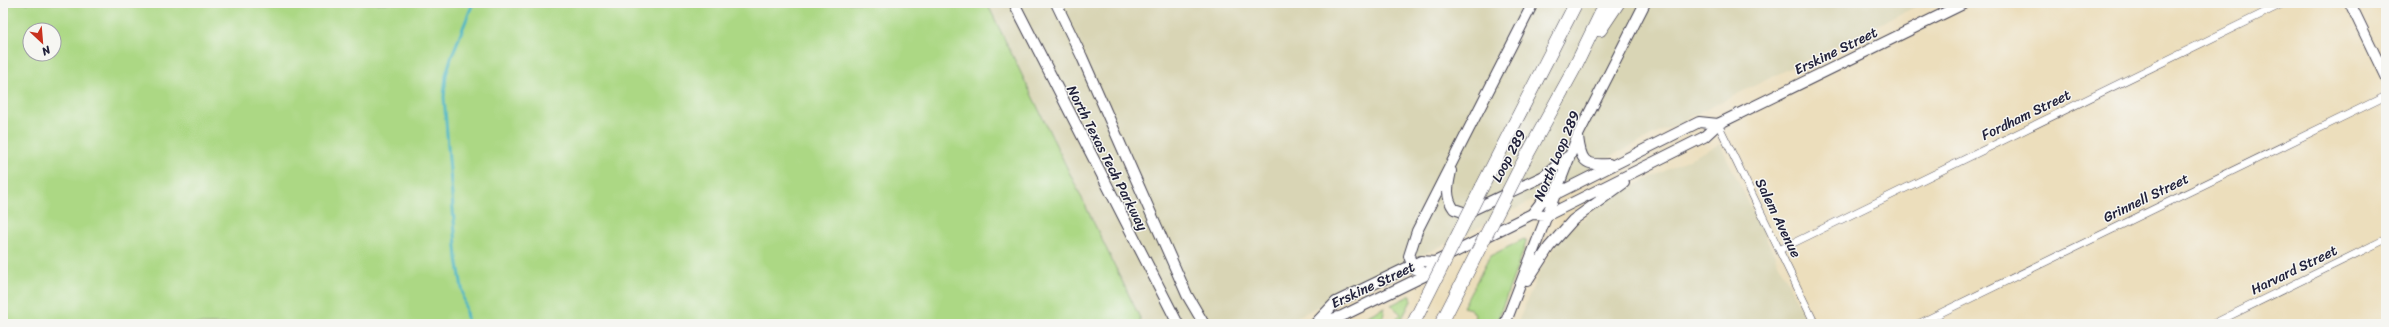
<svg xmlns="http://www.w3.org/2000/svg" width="2389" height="327" font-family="Sriracha,sans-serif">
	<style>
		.built { fill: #d9d5b5; fill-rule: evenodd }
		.green { fill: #acd884; stroke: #677d60; fill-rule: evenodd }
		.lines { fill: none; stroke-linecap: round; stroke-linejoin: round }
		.stream { stroke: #48b5c5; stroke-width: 3 }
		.street-casing { stroke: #403e4e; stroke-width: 8 }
		.secondary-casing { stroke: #403e4e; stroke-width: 12 }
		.highway-casing { stroke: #403e4e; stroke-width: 14 }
		.street { stroke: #fff; stroke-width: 7 }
		.secondary { stroke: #fff; stroke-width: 10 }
		.highway { stroke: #fff; stroke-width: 13 }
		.highway-bridge-casing { stroke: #403e4e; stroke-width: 14; stroke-linecap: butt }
		.highway-bridge { stroke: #fff; stroke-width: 13 }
		.labels { text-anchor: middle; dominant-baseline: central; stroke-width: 3; stroke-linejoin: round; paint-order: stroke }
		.street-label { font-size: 14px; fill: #22223b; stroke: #f6f6f2 }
	</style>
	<rect width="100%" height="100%" fill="#f6f6f2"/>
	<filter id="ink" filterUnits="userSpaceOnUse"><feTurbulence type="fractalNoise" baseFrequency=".025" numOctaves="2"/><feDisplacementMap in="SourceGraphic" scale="8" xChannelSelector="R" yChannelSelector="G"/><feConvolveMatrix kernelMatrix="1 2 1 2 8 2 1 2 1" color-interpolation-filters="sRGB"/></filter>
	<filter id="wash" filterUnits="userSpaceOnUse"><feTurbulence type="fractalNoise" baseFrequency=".012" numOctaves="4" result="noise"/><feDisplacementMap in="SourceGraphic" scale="16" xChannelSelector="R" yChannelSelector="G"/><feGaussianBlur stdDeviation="0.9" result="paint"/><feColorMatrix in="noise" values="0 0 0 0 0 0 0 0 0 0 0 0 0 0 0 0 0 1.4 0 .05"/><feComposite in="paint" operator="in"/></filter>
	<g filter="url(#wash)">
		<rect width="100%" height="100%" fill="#ecdebc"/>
		<!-- built -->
		<path class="built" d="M3,3H1923L1605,159L1586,173L1546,194L1283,324H3ZM30,30H54V54H30Z
			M1720,144L1808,324H1517L1541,268L1565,233L1609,198Z"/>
		<!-- green -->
		<path class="green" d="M3,3H987L1140,318V324H3ZM30,30H54V54H30Z
			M1524,239L1526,241L1524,249L1496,324H1473L1475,315L1471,309L1463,307L1490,256Z
			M1411,295V301L1399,324H1392L1401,314L1391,305Z
			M1385,307L1383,317L1369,324H1352Z"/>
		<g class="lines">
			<!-- stream -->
			<path class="stream" d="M468,324L457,258L444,97L446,75L451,58L473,3"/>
		</g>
	</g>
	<g filter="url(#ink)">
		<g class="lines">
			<!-- street casing -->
			<g class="street-casing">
				<path id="street" d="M1718,124L1815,324
					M1779,250L2284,3
					M1918,324L2386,96
					M2213,324L2386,239"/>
			</g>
			<!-- secondary casing -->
			<g class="secondary-casing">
				<path id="secondary" d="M1014,3L1178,324
					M1056,3L1082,57L1187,295L1204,324
					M2350,3L2386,78
					M1578,137C1581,161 1584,166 1609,164
					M1451,171C1448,185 1445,197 1454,209L1466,213L1544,176L1567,157
					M1532,214L1548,215L1704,137L1718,124L1965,3
					M1428,274L1413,268L1409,256L1417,231L1533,3
					M1527,281L1549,247L1573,220L1624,183
					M1316,323L1336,302L1421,261L1435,262
					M1315,324L1342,316L1428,274L1435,262L1532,214L1542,201L1699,122L1718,124
					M1505,324L1578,135L1645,3"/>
			</g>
			<!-- highway casing -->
			<g class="highway-casing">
				<path id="highway" d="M1600,30L1618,3
					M1520,168L1573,71L1606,3
					M1482,187L1576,3"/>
			</g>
			<!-- street -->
			<use href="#street" class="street"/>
			<!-- secondary -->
			<use href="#secondary" class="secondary"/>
			<!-- highway -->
			<use href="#highway" class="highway"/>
			<!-- highway-bridge casing -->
			<g class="highway-bridge-casing">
				<path id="highway-bridge" d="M1413,324L1482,187
					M1441,324L1520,168"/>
			</g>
			<!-- highway-bridge -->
			<use href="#highway-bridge" class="highway-bridge"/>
		</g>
	</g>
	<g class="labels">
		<!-- street labels -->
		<g class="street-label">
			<text transform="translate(1836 51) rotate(-26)">Erskine Street</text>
			<text transform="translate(2026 115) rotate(-26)">Fordham Street</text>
			<text transform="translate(1509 156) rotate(-62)">Loop 289</text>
			<text transform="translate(1557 156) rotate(-67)">North Loop 289</text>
			<text transform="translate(1107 158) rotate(63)">North Texas Tech Parkway</text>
			<text transform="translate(2146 198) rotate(-26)">Grinnell Street</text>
			<text transform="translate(1778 218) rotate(64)">Salem Avenue</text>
			<text transform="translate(2294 270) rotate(-26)">Harvard Street</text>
			<text transform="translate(1373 285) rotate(-25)">Erskine Street</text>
		</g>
	</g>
	<!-- margin -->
	<rect width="2389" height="327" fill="none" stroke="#f6f6f2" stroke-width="16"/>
	<!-- north arrow -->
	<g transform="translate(42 42) rotate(154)"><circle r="19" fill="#f6f6f2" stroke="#a1a1a9"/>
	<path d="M0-3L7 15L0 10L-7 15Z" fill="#c8321e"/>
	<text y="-6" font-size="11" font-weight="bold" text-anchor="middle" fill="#22223b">N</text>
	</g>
</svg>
